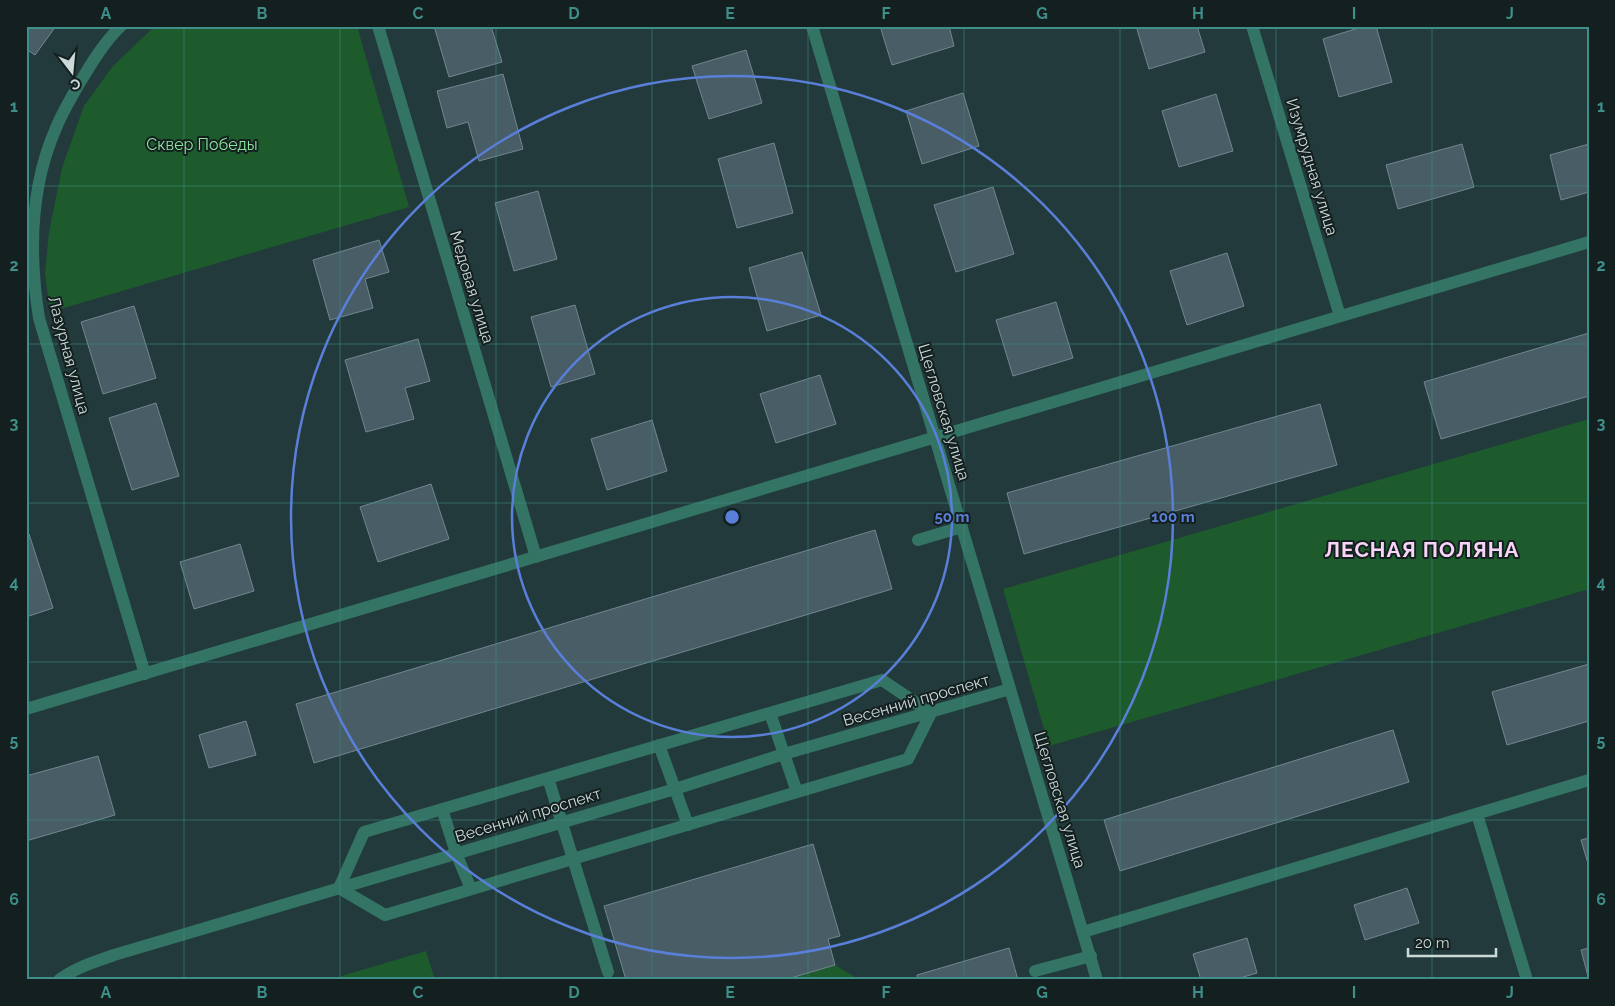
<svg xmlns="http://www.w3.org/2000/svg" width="1615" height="1006" font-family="Raleway,sans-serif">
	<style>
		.green { fill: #1d5b2d }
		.building { fill: #485d65; stroke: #718791 }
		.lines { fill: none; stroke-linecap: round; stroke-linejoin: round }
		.lane { stroke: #337464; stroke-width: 12 }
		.street { stroke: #337464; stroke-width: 12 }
		.grid { fill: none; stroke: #3e8f89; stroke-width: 1; stroke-opacity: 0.55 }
		.ring { fill: none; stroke: #5a7fd8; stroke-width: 2.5 }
		.labels { text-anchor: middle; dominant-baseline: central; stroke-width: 4; stroke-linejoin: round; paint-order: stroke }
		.park-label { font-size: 16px; fill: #8de39c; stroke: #141f1f }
		.street-label { font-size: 16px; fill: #cbd9d9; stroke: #141f1f }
		.district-label { font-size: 21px; font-weight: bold; letter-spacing: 1px; fill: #f8d4f6; stroke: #141f1f }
		.centre { fill: #5a7fd8; stroke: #141f1f; stroke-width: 2.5 }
		.ring-label { font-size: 15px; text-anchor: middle; font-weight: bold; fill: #5a7fd8; stroke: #141f1f; stroke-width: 4; stroke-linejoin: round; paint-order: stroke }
		.neatline { fill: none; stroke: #3e8f89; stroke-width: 2 }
		.grid-label { font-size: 16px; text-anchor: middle; font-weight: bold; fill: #3e8f89 }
	</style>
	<rect width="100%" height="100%" fill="#223a3b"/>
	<!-- green -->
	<path class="green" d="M155,26H357L409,207L50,312L45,274L49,232L62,168L84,106L113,66Z
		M1589,419V589L1049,746L1003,589Z
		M426,951L435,980H328Z
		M835,965L860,980H784Z"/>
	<!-- building -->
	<path class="building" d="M26,26H56L35,55L26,49Z
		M434,26H491L502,62L449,77Z
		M880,26H949L954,46L892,65Z
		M1136,26H1197L1205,52L1149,69Z
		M1365,26H1376L1392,82L1339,97L1323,39Z
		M746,50L762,103L709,119L692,66Z
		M503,74L523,149L479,161L468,122L447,128L437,91Z
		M963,93L979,146L922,164L906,111Z
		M1216,94L1233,151L1179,167L1162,111Z
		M774,143L793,213L737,228L718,159Z
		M1462,144L1474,187L1398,209L1386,165Z
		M1589,144V192L1561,200L1550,155Z
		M993,187L1014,254L956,272L934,205Z
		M538,191L557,259L514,271L495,203Z
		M379,240L389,272L365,279L373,308L330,320L313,260Z
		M802,252L821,315L767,331L749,268Z
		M1227,253L1244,306L1187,325L1170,271Z
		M1056,302L1073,358L1013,376L996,320Z
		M575,305L595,374L551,387L531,317Z
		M134,306L156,378L103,394L81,322Z
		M1589,333V396L1441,439L1424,382Z
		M418,339L430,381L405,388L414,419L366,432L345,360Z
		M820,375L836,424L776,443L760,394Z
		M156,403L179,476L132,490L109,418Z
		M1320,404L1337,465L1024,554L1007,493Z
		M652,420L667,471L607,490L591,439Z
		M431,484L449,539L378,562L360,507Z
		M875,530L892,589L314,763L296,704Z
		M29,534L53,608L26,617V535Z
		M240,544L254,591L194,609L180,562Z
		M1589,664V721L1507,745L1492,692Z
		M246,721L256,755L209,768L199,735Z
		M1393,730L1409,782L1120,871L1104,820Z
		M98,756L115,815L26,841V776Z
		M1589,838V867L1581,840Z
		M813,844L840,936L828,939L835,965L784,980H626L604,906Z
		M1407,888L1419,923L1365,940L1354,905Z
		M1247,938L1257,973L1233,980H1201L1193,954Z
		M1009,948L1018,980H918L917,975Z
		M1589,948V980L1581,950Z"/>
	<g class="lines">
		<!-- lane -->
		<path class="lane" d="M918,540L962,527
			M882,680L931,713L908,759L385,915L339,888L364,832Z
			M770,713L797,792
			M659,745L688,825
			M548,778L608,972
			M442,809L456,853L471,889
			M1083,932L1589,780
			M1035,971L1091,956"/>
		<!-- street -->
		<path class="street" d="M121,26C104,42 91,64 79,84C71,98 62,113 56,128C30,187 29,255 39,318L145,674
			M378,26L536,557
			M812,26L1097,980
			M1252,26L1340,316
			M26,709L1589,242
			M1477,814L1527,980
			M59,980C76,967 95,962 114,955L675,789L784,754L1010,689"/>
	</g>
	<!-- grid -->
	<path class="grid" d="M184,26V980M340,26V980M496,26V980M652,26V980M808,26V980M964,26V980M1120,26V980M1276,26V980M1432,26V980M26,186H1589M26,344H1589M26,503H1589M26,662H1589M26,820H1589"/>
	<!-- distance rings -->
	<g class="ring">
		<circle cx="732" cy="517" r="220"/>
		<circle cx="732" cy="517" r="441"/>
	</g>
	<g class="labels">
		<!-- park labels -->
		<g class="park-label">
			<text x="202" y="144">Сквер Победы</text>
		</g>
		<!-- street labels -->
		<g class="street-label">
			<text transform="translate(1312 167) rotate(73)">Изумрудная улица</text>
			<text transform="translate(472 287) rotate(73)">Медовая улица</text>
			<text transform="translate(69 355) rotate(75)">Лазурная улица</text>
			<text transform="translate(944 412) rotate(73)">Щегловская улица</text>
			<text transform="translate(916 700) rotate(-16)">Весенний проспект</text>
			<text transform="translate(1060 800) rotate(73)">Щегловская улица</text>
			<text transform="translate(528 815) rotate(-17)">Весенний проспект</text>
		</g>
		<!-- district labels -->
		<g class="district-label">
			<text x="1422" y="549">ЛЕСНАЯ ПОЛЯНА</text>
		</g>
	</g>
	<circle cx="732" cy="517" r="8" class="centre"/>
	<g class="ring-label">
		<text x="952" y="522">50 m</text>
		<text x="1173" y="522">100 m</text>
	</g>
	<!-- border -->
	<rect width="1615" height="1006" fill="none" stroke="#141f1f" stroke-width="55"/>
	<!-- north arrow -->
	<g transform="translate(72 72) rotate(164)" stroke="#141f1f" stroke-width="4" paint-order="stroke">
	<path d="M0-4L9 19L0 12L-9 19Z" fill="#cbd9d9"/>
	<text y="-8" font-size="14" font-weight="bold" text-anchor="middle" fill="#cbd9d9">С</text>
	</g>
	<!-- scale -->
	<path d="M1408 948v8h88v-8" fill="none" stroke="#cbd9d9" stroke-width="2.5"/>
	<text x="1415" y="948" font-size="15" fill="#cbd9d9" stroke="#141f1f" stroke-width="4" paint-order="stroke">20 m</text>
	<rect x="28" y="28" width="1560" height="950" class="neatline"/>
	<g class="grid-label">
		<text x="106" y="19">A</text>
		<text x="262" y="19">B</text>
		<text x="418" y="19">C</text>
		<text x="574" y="19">D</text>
		<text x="730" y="19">E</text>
		<text x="886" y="19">F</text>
		<text x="1042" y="19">G</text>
		<text x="1198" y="19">H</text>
		<text x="1354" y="19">I</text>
		<text x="1510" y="19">J</text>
		<text x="14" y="112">1</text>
		<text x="1601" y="112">1</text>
		<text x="14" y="271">2</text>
		<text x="1601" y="271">2</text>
		<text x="14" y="429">3</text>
		<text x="1601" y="429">3</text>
		<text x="14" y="588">4</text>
		<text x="1601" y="588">4</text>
		<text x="14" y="746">5</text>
		<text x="1601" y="746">5</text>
		<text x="14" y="905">6</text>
		<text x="1601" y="905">6</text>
		<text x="106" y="998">A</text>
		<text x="262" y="998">B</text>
		<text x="418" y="998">C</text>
		<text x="574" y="998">D</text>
		<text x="730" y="998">E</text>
		<text x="886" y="998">F</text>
		<text x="1042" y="998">G</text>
		<text x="1198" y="998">H</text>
		<text x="1354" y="998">I</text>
		<text x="1510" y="998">J</text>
	</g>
</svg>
